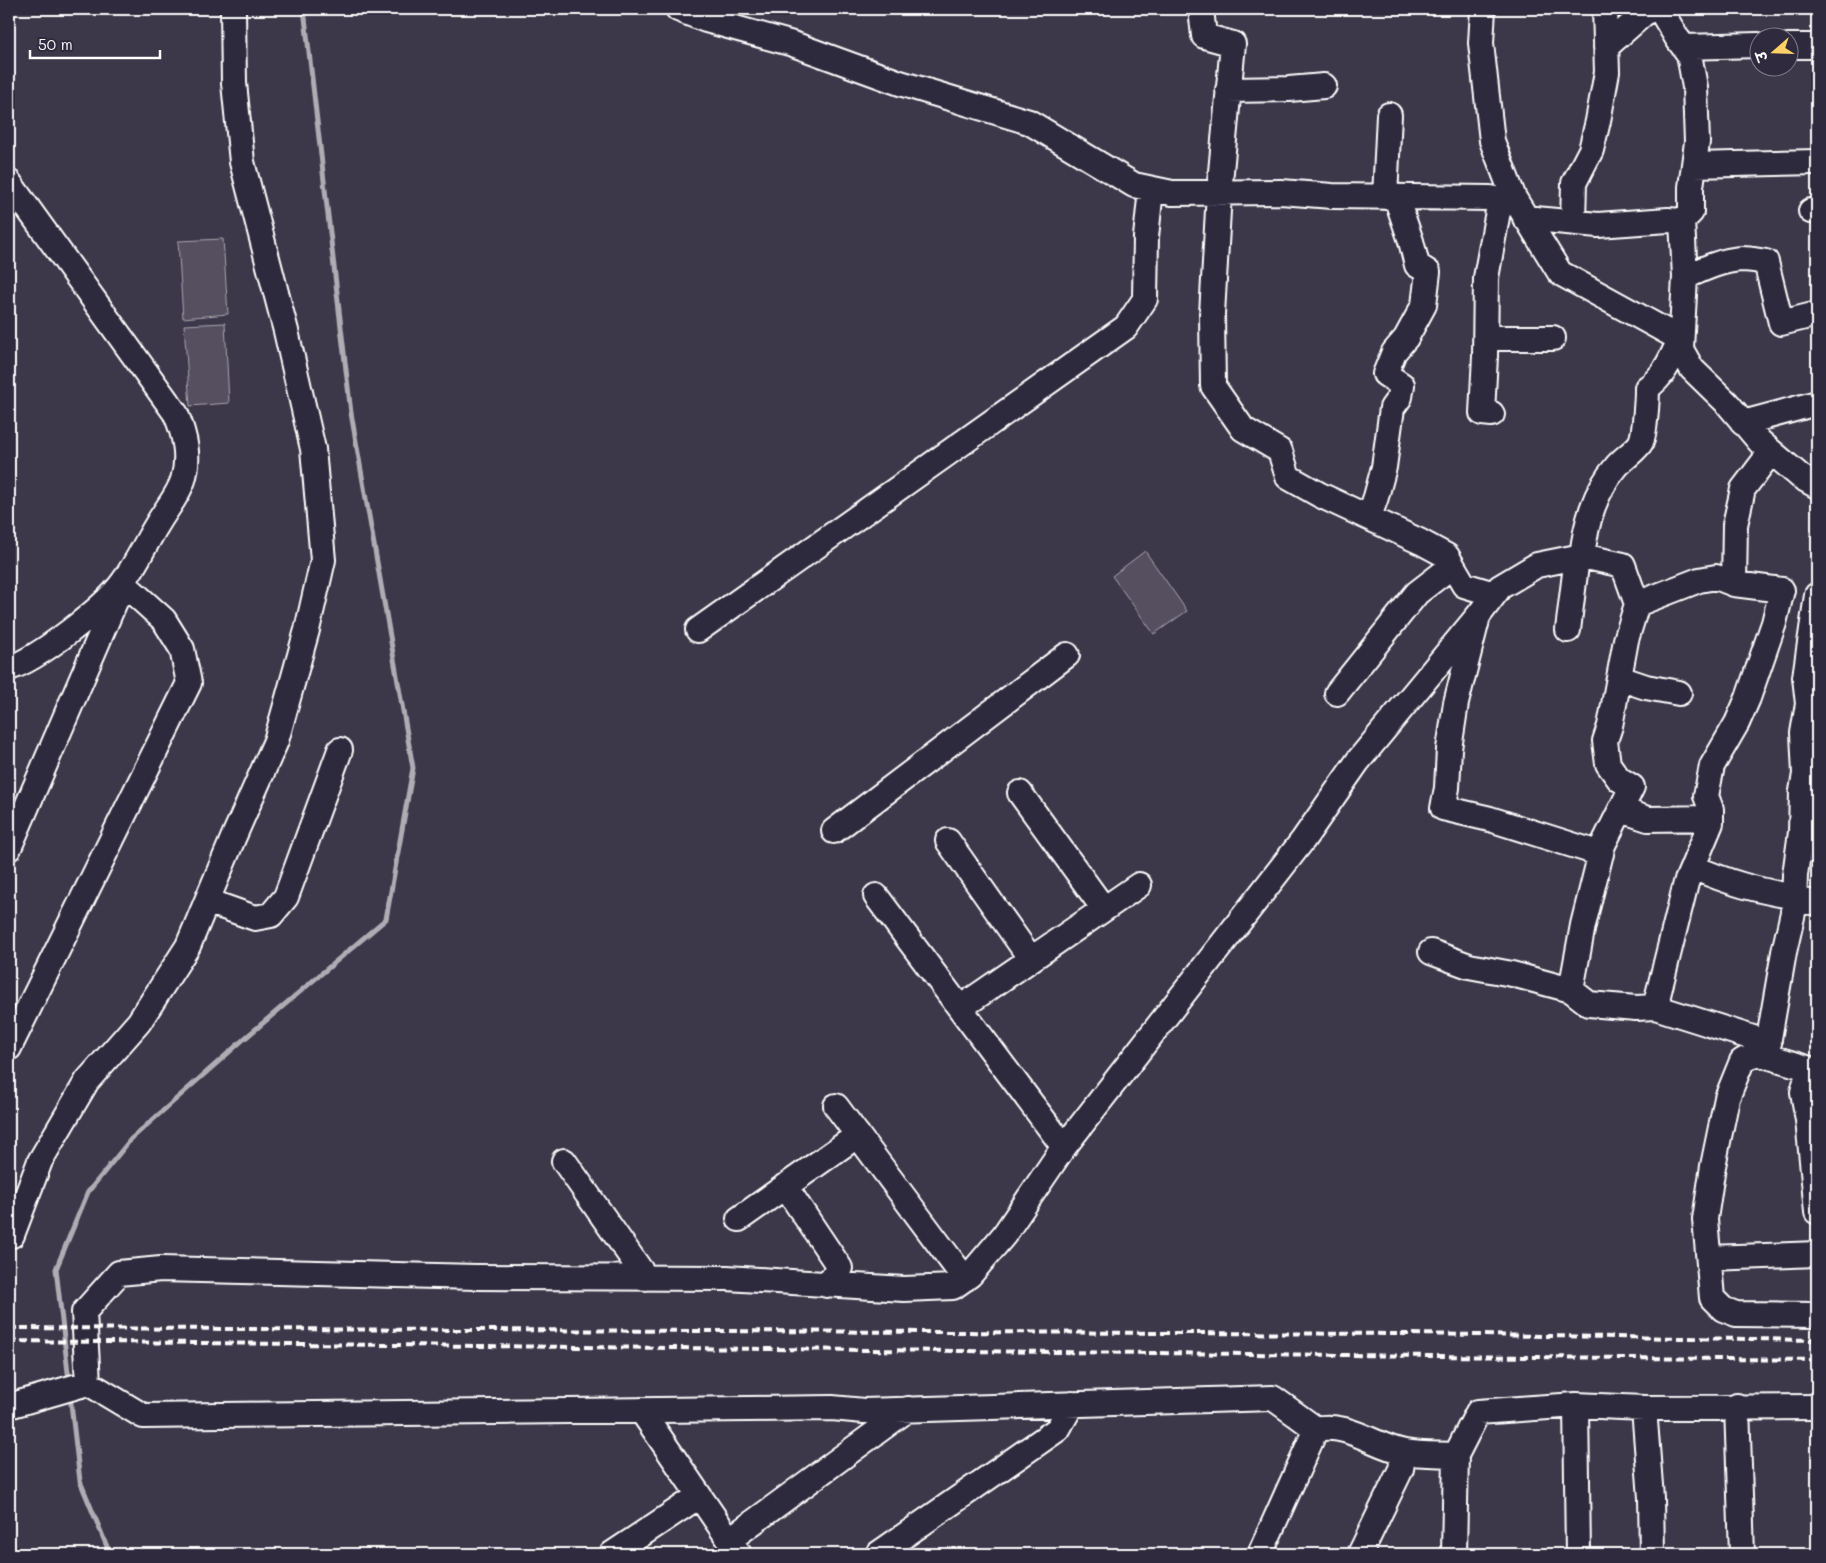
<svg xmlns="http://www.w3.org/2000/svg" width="1826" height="1563" font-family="Mali,'Playpen Sans Deva',sans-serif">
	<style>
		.green { fill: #555060; stroke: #aaa8b0 }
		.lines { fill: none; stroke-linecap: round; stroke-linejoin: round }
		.stream { stroke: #afadb4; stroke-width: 5 }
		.minor-casing { stroke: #fff; stroke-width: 28 }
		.minor { stroke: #2f2a3d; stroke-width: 24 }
		.rail { stroke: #fff; stroke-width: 4; stroke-dasharray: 8 4; stroke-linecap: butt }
	</style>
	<rect width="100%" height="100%" fill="#3c3749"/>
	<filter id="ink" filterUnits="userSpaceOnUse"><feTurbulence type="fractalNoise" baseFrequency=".02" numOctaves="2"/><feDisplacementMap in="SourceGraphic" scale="10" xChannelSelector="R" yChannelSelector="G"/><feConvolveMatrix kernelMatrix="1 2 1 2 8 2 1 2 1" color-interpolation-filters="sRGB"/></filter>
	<g filter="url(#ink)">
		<!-- green -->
		<path class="green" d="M223,239L228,314L183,318L178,241Z
			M225,323L229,403L190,406L184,325Z
			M1145,551L1187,611L1154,634L1112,576Z"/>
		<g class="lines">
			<!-- stream -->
			<path class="stream" d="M69,1381L56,1269L88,1192L131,1139L244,1039L386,919L413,768L351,413L304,9
				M70,1395L80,1481L110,1554"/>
			<!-- minor casing -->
			<g class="minor-casing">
				<path id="minor" d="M678,9L706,20L793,44L900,83L1029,122L1134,185L1172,193L1281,192L1332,196L1490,198L1518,205
					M1201,9L1204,36L1233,44L1219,193L1212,314L1213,386L1243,429L1280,451L1288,477L1320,495L1421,542L1447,556L1464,585L1494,594
					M1483,9L1481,43L1492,141L1514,198L1560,273L1673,335L1692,369L1727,403L1760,442L1801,477L1817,486
					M1660,9L1677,38L1689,54L1695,87L1697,142L1691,187V212L1682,221L1685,277L1681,348
					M1788,46H1817
					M1606,47L1649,9
					M1684,47L1758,45
					M1228,90L1289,89L1324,86
					M1694,165L1817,162
					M9,182L176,414C185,436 190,457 183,480C178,496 166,509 158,523C146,542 137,563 123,582C106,606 37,660 9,668
					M1385,197L1389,115
					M1811,211H1817
					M1525,218L1598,225L1668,220L1682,221
					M1573,222L1574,183L1591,150L1598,121L1607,72L1605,9
					M1685,277C1703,269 1722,260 1742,259C1750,259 1759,261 1766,262L1781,323L1817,314
					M1486,338H1553
					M1492,414L1482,413L1485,356L1486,278L1500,200
					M1743,423L1817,403
					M1369,517L1376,497L1384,467L1392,408L1400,397L1402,385L1385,374L1394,352L1406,338L1424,305L1428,272L1417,265L1411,241L1396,197
					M1582,556C1586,524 1594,492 1616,467C1622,459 1637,450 1641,442C1645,433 1647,399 1647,388C1664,376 1670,361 1678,344
					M1734,584L1735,525L1743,489L1771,452
					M698,630L1126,327L1145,299L1146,237L1151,189
					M1568,630L1577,557
					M1619,678L1646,687L1679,693
					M1337,693L1417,593L1452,566
					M1020,793L1104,909
					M1621,810L1648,819L1711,818
					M834,831L1067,655
					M948,841L1031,959
					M9,848L123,583L164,620L182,649L189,683L9,1048
					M1601,854L1490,819L1443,808L1447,788L1449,749L1456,703L1478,616L1500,587L1537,565L1582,556L1623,565L1637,604
					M1693,867C1729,883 1756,890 1795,897
					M876,896L1064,1147
					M207,901L255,918L271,915L286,897L340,750
					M1794,901L1817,902
					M1431,952L1469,966L1512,974L1571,990
					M1655,1007L1636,1008L1589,1004L1571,990L1583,925L1603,845L1632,787L1619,779L1608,764L1605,741L1610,726L1626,640L1637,604L1699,580L1716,577L1734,584L1782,590L1774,623L1748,698L1737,723L1712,766L1706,796L1711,809V823L1686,883L1655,1007L1769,1043
					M960,1008L1139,885
					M1766,1056L1784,952L1794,908L1795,875L1801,832L1802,791L1805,774L1803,733L1808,704L1805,677L1817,595
					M1809,1070L1803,1092L1808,1120L1817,1212
					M1817,1071L1757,1053L1742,1061L1727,1098L1713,1166L1705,1219L1712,1298L1723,1309L1736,1314L1817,1315
					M836,1106L965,1279
					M564,1161L646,1278
					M785,1186L840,1268L826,1285
					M739,1219L858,1135
					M12,1235L40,1161L87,1081L139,1022L188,946L234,836L276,741L307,630L323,560L313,449L286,331L242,162L234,83L233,9
					M1709,1258L1817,1254
					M1576,1405L1578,1554
					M9,1406L88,1383
					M1737,1406L1742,1554
					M1644,1408L1651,1498L1652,1554
					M641,1410L739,1554
					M1316,1429L1273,1398L864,1411L832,1408L143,1416L88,1383L84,1312L119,1273L161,1269L476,1277L727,1278L904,1289L953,1287L970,1275L1004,1235L1061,1151L1303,840L1358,761L1478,616
					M729,1540L908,1409
					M612,1554L699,1496
					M878,1554L1058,1429L1072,1404
					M1260,1554L1316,1429C1349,1422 1375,1447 1405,1452C1421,1455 1439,1454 1456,1455
					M1360,1554L1401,1469L1404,1452
					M1454,1554L1456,1455L1478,1412L1576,1405L1644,1408L1817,1407"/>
			</g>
			<!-- minor -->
			<use href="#minor" class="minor"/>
			<!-- rail -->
			<path class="rail" d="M9,1328L1411,1334L1817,1340
				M9,1341L1817,1360"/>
		</g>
	</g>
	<!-- margin -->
	<rect width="1826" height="1563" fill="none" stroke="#2f2a3d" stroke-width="30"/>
	<rect x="15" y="15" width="1796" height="1533" fill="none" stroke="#fff" stroke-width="2" filter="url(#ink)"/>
	<!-- north arrow -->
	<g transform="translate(1774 52) rotate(250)"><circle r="24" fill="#2f2a3d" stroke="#827f8b"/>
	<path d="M0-4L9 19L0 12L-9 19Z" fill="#ffd166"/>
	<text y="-8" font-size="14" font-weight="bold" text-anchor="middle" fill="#ffffff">उ</text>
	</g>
	<!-- scale -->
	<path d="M30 50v8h130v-8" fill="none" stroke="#ffffff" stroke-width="2.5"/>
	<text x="38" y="50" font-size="15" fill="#ffffff" stroke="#2f2a3d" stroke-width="4" paint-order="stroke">50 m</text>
</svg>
